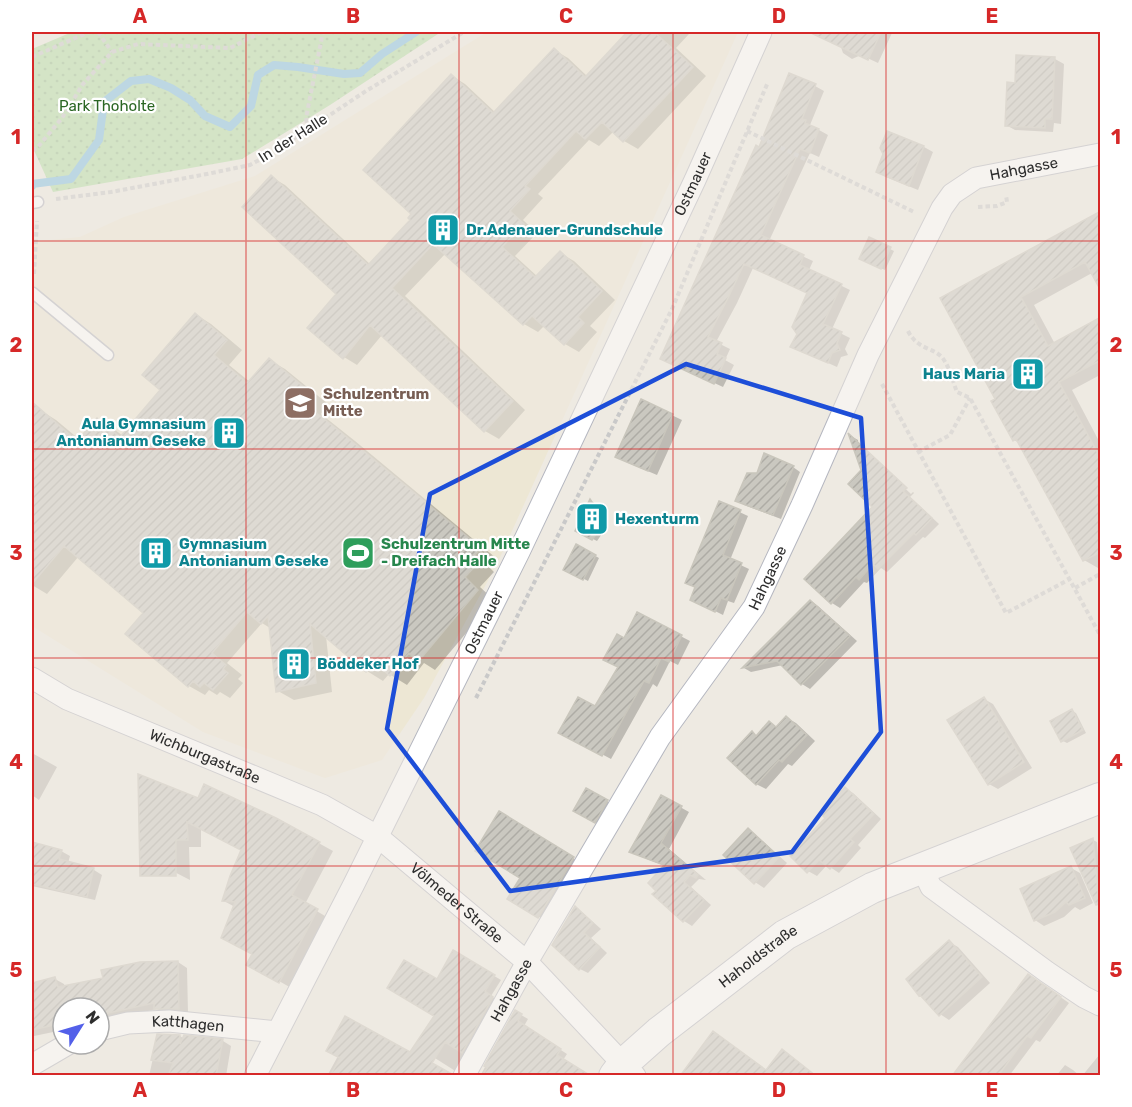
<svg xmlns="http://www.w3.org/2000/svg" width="1132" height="1107" font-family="Rubik,sans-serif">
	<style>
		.education { fill: #ede7d4 }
		.grass { fill: url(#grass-dots) }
		.shadow { fill: #0003 }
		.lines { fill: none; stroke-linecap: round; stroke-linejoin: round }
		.stream { stroke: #81c0e4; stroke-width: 8 }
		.building { fill: url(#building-hatch); stroke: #c9c6bc; stroke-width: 1.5 }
		.lane-casing { stroke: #b5b7c0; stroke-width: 13 }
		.street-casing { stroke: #b5b7c0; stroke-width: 23 }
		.secondary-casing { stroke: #b5b7c0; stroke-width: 32 }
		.path { stroke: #c9c9c9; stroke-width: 4; stroke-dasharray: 4.5 3; stroke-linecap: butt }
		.lane { stroke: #fff; stroke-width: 10 }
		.street { stroke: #fff; stroke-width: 21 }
		.secondary { stroke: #fff; stroke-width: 30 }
		.marked { fill: none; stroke: #1d4ed8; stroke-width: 4.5; stroke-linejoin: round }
		.grid { fill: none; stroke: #d62828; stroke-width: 1.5; stroke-opacity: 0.55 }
		.labels { text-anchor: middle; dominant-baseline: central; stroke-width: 4.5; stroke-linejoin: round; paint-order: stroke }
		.park-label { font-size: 15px; fill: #2a6623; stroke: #fff }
		.street-label { font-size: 15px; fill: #2e2e2e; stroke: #fff }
		.culture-label { font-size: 15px; font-weight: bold; fill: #0d838f; stroke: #fff; text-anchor: start }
		.education-label { font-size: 15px; font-weight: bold; fill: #785e54; stroke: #fff; text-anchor: start }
		.leisure-label { font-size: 15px; font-weight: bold; fill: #27864d; stroke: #fff; text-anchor: start }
		.neatline { fill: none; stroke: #d62828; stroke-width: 2 }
		.grid-label { font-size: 20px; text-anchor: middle; font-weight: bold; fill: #d62828 }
	</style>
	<defs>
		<pattern id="grass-dots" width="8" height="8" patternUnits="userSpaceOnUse" patternTransform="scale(1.5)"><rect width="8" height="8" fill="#b3dea5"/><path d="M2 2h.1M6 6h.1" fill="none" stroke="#9abf8e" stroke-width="1.8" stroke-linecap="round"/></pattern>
		<pattern id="building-hatch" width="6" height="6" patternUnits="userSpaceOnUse" patternTransform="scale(1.5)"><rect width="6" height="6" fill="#cac8c0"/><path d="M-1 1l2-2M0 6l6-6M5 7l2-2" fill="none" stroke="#aeaca5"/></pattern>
	</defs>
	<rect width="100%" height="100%" fill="#eeeae2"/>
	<!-- education -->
	<path class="education" d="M487,32H738L497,564L424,698L382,760L325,778L203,732L32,626V242L80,237L124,217L255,176Z"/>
	<!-- grass -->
	<path class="grass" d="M72,32H441L330,105L242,159L53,192L32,146V49Z"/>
	<!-- shadow -->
	<path class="shadow" d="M629,32H687L689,34L676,48L706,76L638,149L624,141L614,131L599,146L589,140L538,194L543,198L523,220L537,233L515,256L538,277L560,253L574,261L615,300L590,326L597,332L579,352L565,344L545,325L538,332L524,324L446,253L405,296L525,410L499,439L485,431L382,335L357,365L344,357L338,294L271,177L285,185L371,265L413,220L452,76L465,84L496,113L554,50L568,58L587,76Z
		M821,32H891L892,33L878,63L861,55L852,59L843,53L839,41Z
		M1098,32H1100V64Z
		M1055,59L1064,64L1061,124L1054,123L1053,132L1015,130L1006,125L1016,84Z
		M815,86L824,91L810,125L828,135L819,157L810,153L769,241L813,261L809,270L850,290L832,329L850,338L845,349L848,355L841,357L837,367L801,351L809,293L753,268L737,303L716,342L730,349L725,360L734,365L723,387L671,363L760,149Z
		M888,133L924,147L933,152L918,190L886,177L877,172L885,154Z
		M1100,213L1092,273L1034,305L1055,344L1100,319V375L1072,390L1100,443V567L1098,568L1084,560L1021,444L1014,440L997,399L942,299Z
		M890,249L894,251L885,270L864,261Z
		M195,314L211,324L242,350L229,365L250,382L269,360L285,369L328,404L321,414L355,441L496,558L489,567L494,572L480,587L494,600L435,670L424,663L407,685L389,674L383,681L367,671L326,636L332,692L294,700L278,691L270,628L262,623L227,663L242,675L238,679L243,683L230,698L220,692L217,695L209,690L205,695L189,686L127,634L145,612L79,556L47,594L32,585V420L40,410L56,420L80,440L98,420L114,429L123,436L162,390Z
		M642,401L682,420L657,475L626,462Z
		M851,436L858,440V444L911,494L913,492L914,493L910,497L939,524L925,538L923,537L887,572L881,568L867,583L864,582L840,608L832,603L875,507Z
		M793,467L800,472L781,519L744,505L737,500L758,474Z
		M591,501L594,503L607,523L606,528L597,541L577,531Z
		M720,503L748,516L730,560L749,569L734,603L728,601L723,615L699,603Z
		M577,546L599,558L588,581L565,569Z
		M811,601L818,606L857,641L810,689L802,684L783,665L751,672L744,668Z
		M638,614L690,641L678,665L670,661L657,687L653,684L611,759L560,732L596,708L619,667L625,640Z
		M984,699L993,704L1032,768L998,789L989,784Z
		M1072,711L1076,713L1086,733L1067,743L1063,741Z
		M787,718L796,723L815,741L792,766L788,764L766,789L756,784L752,733L757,736L777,728Z
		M32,753L57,767L39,800L32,795Z
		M845,789L853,793L881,819L858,845L861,848L839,873L827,865L817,876L808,871L827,818Z
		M587,790L611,804L599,824L575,810Z
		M662,797L689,812L669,849L706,880L699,879L691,887L711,905L692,926L684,921L658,890L665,866L639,856L631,851Z
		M199,800L275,819L333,851L305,904L330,919L293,989L249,964L254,954L235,907L224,901L242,850L201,828V847H189L190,880L155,862Z
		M500,813L581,863L546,921L509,899L522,878Z
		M748,830L757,836L787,863L764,888L755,882Z
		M1093,840L1097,842L1100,882V906L1097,904Z
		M32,843L61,851L70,856L68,863L94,870L102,875L95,900L32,886Z
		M1071,868L1080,873L1093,903L1080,910L1075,907L1064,917L1044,926L1035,920Z
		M575,908L583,913L601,929L591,938L607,953L588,973L580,969Z
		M949,942L958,947L990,983L949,1020L940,1014L925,998L920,995Z
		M454,952L501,980L491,996L499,1002L460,1074L416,1046L436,1015Z
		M178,962L187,968L188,1013H165L157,1009L99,1022V1008H63V1030L34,1036L32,1035V984L55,979L64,984L65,987Z
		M1036,980L1069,1003L1040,1042L1036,1040L1009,1076H954Z
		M516,1012L528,1019L524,1026L567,1054L563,1060L572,1076H480Z
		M158,1036H180L184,1039L185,1037L223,1041L231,1046L226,1076H149Z
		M1100,1054V1076H1082Z
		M338,1056L419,1076H327Z
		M1065,1065L1073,1070L1080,1076H1056Z"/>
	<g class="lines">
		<!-- stream -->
		<path class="stream" d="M32,186V184L71,179L99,140L104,102L131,81L149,79L171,88L190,100L205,116L230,127L251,106L258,75L274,65L298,67L344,74L360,73L382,54L416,32"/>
	</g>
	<!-- building -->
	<path class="building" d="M627,32H654L693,67L623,142L602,122L585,139L576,131L525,186L530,189L510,211L524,224L502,247L535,277L560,251L602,291L578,317L584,323L564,345L532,316L523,325L433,244L392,288L513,401L484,432L370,325L343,359L307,328L336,294L242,207L271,175L368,265L410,220L408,218L411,214L363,170L451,74L493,113L554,48L585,77Z
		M809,32H881L868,60Z
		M1016,55L1055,57L1052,119H1045V128L1005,126L1007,82L1015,83Z
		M789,73L816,84L802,119L806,120L805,123L819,129L810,153L800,149L761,235L804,255L800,265L842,284L823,324L842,332L837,343L840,350L832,353L828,363L790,347L797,334L792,327L807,293L744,264L728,298L708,337L722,343L717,354L726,358L714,384L660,359L756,145L759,147Z
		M887,131L924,146L909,186L876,172L883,154L880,148Z
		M1101,211V291L1085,262L1021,297L1048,346L1101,317V360L1059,382L1101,459V552L1083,561L1016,439L1013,441L991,401L995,399L940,298Z
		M869,237L891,247L881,269L859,259Z
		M195,313L227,340L214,355L247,383L269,358L312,394L305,404L338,430L481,548L473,557L479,562L465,577L478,590L418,662L409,653L390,676L375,663L366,672L310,624L316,683L276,692L268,616L261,624L247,612L212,653L226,665L223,669L228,673L213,690L204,683L200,687L193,681L188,687L125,634L143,613L64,546L32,584V402L77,441L97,418L120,437L160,390L142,375Z
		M641,399L673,414L648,471L615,457Z
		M848,433L907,488L903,491L932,518L916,535L914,533L878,569L873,564L859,580L856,577L831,604L804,579L872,507L848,484L861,470Z
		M764,453L794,466L773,515L735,501L747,473H757Z
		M590,499L604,520L602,526L592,540L575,531Z
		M719,501L741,510L723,555L742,563L727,600L721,598L715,612L690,600L695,587L685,583Z
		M576,544L596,555L583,580L563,570Z
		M810,600L850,636L801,685L777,661L742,668Z
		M637,612L682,635L669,662L661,658L649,683L644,681L602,756L558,733L578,697L595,706L618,667L603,660L617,634L624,638Z
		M984,697L1024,762L988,785L947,720Z
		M1072,709L1083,730L1061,742L1050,721Z
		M786,716L807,735L782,762L779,760L756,785L727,758L752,731L756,736L769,721L776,727Z
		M138,774L198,798L204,784L276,818L320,842L292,895L318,909L279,983L246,965L252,954L221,938L235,902L222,901L230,876L241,850L187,822L188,840H176V876H140Z
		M845,787L874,814L850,839L854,842L830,869L819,860L807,873L790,856L825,818L820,813Z
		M586,788L608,800L595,823L573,811Z
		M661,795L682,806L661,843L698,875L696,878L690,875L684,882L704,900L683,922L652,894L656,891L648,883L664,865L629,852Z
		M499,811L574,857L538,918L507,899L520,878L475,851Z
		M748,828L779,857L754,884L723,855Z
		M1093,838L1099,904L1096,905L1070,848Z
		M32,842L62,850L59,859L94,868L87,897L32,884Z
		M1071,866L1085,898L1069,905L1066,902L1055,912L1034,921L1020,889Z
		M575,906L593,923L584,933L600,947L579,970L552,945Z
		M949,940L982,977L939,1016L920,995L919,996L906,979Z
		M453,950L495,975L485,991L493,997L462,1053L445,1042L432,1063L452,1074L451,1076H330L340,1058L326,1051L345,1016L410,1052L434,1016L387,988L404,960L437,979Z
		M178,961L179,1009H154V1003L99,1015V1008H63V1023L32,1030V983L55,977L58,987L103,978L101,970L140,962Z
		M1028,974L1061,997L1031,1038L1027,1036L998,1076H952Z
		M515,1010L522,1014L518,1021L561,1049L557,1055L591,1076H482L487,1068L484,1066Z
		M713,1031L766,1070L782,1049L816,1076H680Z
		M157,1034L180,1035V1044L184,1035L223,1039L216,1076H168L173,1063L151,1060Z"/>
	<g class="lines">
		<!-- lane casing -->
		<g class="lane-casing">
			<path id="lane" d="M32,203L38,202
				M32,294L33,293L108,355"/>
		</g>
		<!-- street casing -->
		<g class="street-casing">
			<g id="street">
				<path id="s1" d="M32,678L67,699L322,805L377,836L527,962L623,1064L635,1076"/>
				<path d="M922,868L931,887L1047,972L1084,997L1100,1005"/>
				<path id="s2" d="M99,1030L128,1023L169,1021L277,1032"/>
				<path d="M32,1065L68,1044"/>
				<path id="s3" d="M255,1076L354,884L519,552L695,180L761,32"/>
				<path id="s4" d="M464,1076L527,962L660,737L754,607L802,505L868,355L942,208L952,194L976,178L1100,154"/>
			</g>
		</g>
		<!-- secondary casing -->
		<g class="secondary-casing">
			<g id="secondary">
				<path id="s5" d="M614,1076L623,1064L659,1032L785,935L872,888L1100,798"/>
			</g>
		</g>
		<!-- path -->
		<path class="path" d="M98,32L112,52
			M32,57L89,32
			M308,130L306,118L323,32
			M747,131L914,212
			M32,150L37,148L62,118L83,84L112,52L138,44L230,48L262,32
			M56,199L111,192L207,174L250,165L277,150L366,91L464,32
			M978,207L997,206L1007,202L1006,195
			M34,274L37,221
			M908,331C918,351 936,347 944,360C950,369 953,382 957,392L970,398L1100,635
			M882,384L1006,613L1070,579
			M918,452L950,435L970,398
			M1075,588L1100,574
			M476,698L672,309L768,82"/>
		<!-- lane -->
		<use href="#lane" class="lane"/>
		<!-- street -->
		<use href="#street" class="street"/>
		<!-- secondary -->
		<use href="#secondary" class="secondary"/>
	</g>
	<!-- marked area -->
	<path d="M0 0H1132V1107H0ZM686,364L861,418L881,732L792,852L510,891L387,729L430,494Z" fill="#eeeae2" fill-opacity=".55" fill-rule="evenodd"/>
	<path class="marked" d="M686,364L861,418L881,732L792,852L510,891L387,729L430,494Z"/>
	<!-- grid -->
	<path class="grid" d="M246,32V1076M459,32V1076M673,32V1076M886,32V1076M32,241H1100M32,449H1100M32,658H1100M32,866H1100"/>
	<!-- icons -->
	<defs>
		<g id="building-square" transform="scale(1.725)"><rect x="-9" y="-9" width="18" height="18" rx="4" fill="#0f9aa8" stroke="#fff"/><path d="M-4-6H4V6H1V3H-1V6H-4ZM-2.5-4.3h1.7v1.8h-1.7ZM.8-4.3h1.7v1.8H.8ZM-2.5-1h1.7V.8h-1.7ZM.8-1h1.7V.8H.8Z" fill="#fff"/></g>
		<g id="school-square" transform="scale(1.725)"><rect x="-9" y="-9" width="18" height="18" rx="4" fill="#8d6e63" stroke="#fff"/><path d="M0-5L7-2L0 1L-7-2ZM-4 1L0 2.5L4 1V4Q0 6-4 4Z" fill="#fff"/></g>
		<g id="stadium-square" transform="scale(1.725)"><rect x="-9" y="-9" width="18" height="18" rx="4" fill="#2e9e5b" stroke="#fff"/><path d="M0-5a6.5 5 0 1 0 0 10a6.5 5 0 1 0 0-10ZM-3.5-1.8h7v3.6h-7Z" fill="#fff"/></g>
	</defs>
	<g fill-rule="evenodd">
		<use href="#building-square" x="443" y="230"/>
		<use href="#building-square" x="1028" y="374"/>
		<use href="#school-square" x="300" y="403"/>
		<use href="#building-square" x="229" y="433"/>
		<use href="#building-square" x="592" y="519"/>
		<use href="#building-square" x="156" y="553"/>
		<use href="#stadium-square" x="358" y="553"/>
		<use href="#building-square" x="294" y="664"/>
	</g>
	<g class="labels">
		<!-- park labels -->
		<g class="park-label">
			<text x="107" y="106">Park Thoholte</text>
		</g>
		<!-- street labels -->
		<g class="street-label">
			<text transform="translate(293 138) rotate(-32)">In der Halle</text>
			<text stroke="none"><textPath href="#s4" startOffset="1088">Hahgasse</textPath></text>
			<text stroke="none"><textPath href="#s3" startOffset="994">Ostmauer</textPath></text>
			<text stroke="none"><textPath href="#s4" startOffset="584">Hahgasse</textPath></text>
			<text stroke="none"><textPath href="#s3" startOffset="508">Ostmauer</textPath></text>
			<text stroke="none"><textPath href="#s1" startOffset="190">Wichburgastraße</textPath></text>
			<text stroke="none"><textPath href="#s1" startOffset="484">Völmeder Straße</textPath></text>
			<text stroke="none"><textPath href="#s5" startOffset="188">Haholdstraße</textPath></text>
			<text stroke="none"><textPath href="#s4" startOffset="98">Hahgasse</textPath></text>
			<text stroke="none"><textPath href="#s2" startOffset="90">Katthagen</textPath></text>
		</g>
		<!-- culture labels -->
		<g class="culture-label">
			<text x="466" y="230">Dr.Adenauer-Grundschule</text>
			<text x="1005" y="374" text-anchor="end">Haus Maria</text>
			<text x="206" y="424" text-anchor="end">Aula Gymnasium<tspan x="206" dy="17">Antonianum Geseke</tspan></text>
			<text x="615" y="519">Hexenturm</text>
			<text x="179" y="544">Gymnasium<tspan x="179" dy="17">Antonianum Geseke</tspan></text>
			<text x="317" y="664">Böddeker Hof</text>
		</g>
		<!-- education labels -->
		<g class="education-label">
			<text x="323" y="394">Schulzentrum<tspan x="323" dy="17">Mitte</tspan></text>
		</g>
		<!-- leisure labels -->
		<g class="leisure-label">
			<text x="381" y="544">Schulzentrum Mitte<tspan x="381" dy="17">- Dreifach Halle</tspan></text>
		</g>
	</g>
	<!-- border -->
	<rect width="1132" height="1107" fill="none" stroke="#ffffff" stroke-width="66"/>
	<!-- north arrow -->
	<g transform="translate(81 1026) rotate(53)"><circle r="28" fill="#ffffff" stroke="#ababab" stroke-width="1.5"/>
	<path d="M0-4.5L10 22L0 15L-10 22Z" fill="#5360e9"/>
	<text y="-9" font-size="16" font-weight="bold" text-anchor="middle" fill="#2e2e2e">N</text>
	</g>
	<rect x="33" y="33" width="1066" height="1041" class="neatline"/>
	<g class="grid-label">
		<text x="140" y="23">A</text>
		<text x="353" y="23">B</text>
		<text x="566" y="23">C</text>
		<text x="779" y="23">D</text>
		<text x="992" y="23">E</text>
		<text x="16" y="144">1</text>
		<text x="1116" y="144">1</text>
		<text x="16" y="352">2</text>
		<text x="1116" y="352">2</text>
		<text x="16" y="560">3</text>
		<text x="1116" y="560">3</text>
		<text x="16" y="769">4</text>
		<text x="1116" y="769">4</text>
		<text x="16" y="977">5</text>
		<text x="1116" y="977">5</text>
		<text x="140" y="1097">A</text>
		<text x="353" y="1097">B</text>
		<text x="566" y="1097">C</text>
		<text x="779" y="1097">D</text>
		<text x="992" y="1097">E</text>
	</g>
</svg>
